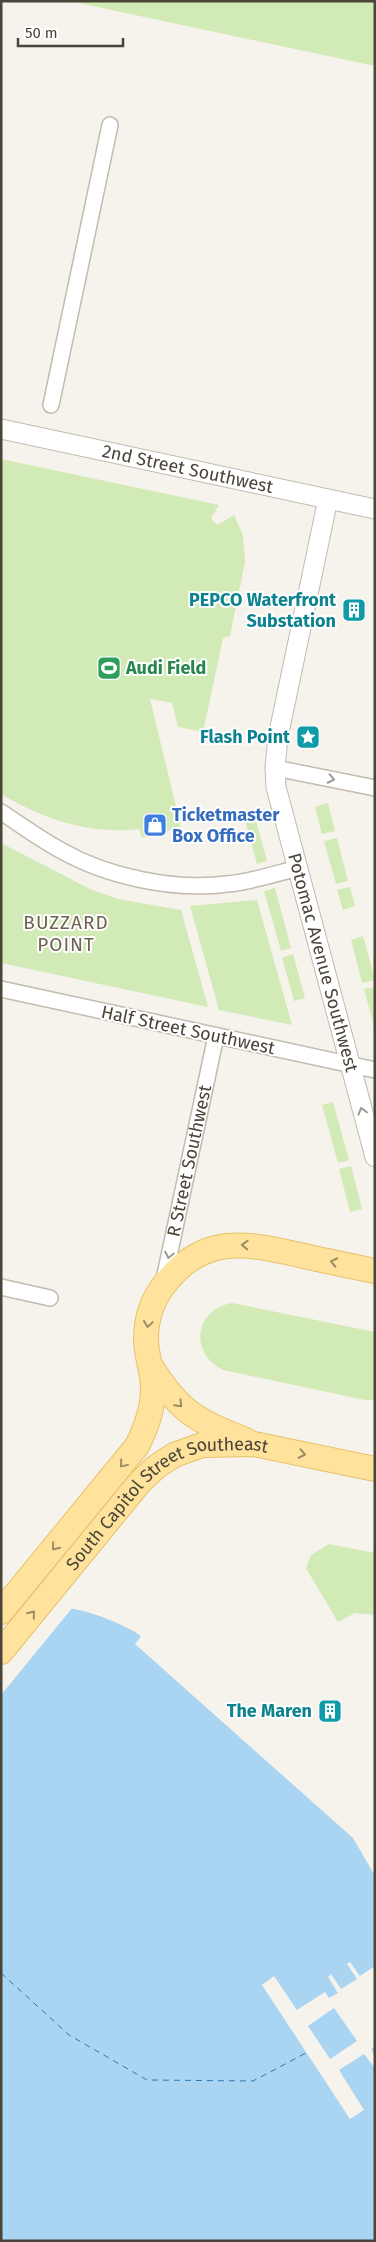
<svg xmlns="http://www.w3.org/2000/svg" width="376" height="2242" font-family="'Fira Sans',sans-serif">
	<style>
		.green { fill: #d2eab5 }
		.water { fill: #a9d4f2 }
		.pier { fill: #f6f3ec; fill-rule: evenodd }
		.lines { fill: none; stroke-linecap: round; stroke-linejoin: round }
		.ferry { stroke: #2e7ab2; stroke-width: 1; stroke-dasharray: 6 5; stroke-linecap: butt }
		.minor-casing { stroke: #c2bbae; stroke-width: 18 }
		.tertiary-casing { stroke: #c2bbae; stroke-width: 21 }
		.primary-casing { stroke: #e6c16a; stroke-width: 26 }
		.minor { stroke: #fff; stroke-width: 15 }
		.tertiary { stroke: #fff; stroke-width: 19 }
		.primary { stroke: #ffe39c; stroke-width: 24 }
		.oneway { stroke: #9c9892 }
		.oneway2 { stroke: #9c8c66 }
		.labels { text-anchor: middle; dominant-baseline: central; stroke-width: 4; stroke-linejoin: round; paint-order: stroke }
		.street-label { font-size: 18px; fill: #4b4439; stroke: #fff }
		.culture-label { font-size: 18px; font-weight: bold; fill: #0d838f; stroke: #fff; text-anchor: end }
		.leisure-label { font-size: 18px; font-weight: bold; fill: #27864d; stroke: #fff; text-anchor: start }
		.shop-label { font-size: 18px; font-weight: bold; fill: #366cbe; stroke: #fff; text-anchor: start }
		.neighbourhood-label { font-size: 19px; letter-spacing: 1px; fill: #6e6250; stroke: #fff }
	</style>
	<rect width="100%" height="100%" fill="#f6f3ec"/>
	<!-- green -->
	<path class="green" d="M69,1H375V66Z
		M1,459L219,505L211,518L217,525L234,515L243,535L245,562L230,636L223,638L203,732L178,727L172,703L150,699L181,827L142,838L139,829C90,835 43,819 1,794Z
		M328,803L335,831L322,834L315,807Z
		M253,810L267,861L257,864L243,813Z
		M337,838L348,881L336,884L324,841Z
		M1,843L90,889L118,899L181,910L208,1007L1,963Z
		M350,887L355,906L343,910L337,890Z
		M275,888L291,948L281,951L264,891Z
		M257,900L292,1025L219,1010L190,906Z
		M363,936L375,980L362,983L351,940Z
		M293,954L305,998L294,1001L282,958Z
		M375,987V1030L364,989Z
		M333,1102L349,1160L338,1163L322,1105Z
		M351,1166L362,1209L350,1212L339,1169Z
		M232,1303L375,1332V1400H365L223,1370C189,1353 194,1310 232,1303Z
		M329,1544L375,1553V1615L355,1613L338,1622L306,1568L311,1555Z"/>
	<!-- water -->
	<path class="water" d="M1,1592L16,1608C31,1608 45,1607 60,1607C83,1608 123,1623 141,1636L135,1644L353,1838L375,1876V2241H1Z"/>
	<!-- pier -->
	<path class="pier" d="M1,1590L17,1606L46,1604L73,1607L1,1695Z
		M350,1962L360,1976L375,1966V2047L371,2049L375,2056V2068L364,2054L339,2070L364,2110L350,2119L262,1985L274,1976L297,2010L325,1992L329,1998L338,1993L328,1977L331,1974L341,1989L357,1979L347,1964ZM334,2008L357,2041L330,2059L308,2026Z"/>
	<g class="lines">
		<!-- ferry -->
		<path class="ferry" d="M1,1973L69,2035L147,2080L253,2081L306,2053"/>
		<!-- minor casing -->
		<g class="minor-casing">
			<g id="minor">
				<path d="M51,405L110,125"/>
				<path d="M275,768L375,788"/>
				<path d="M1,812C21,825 41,840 62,851C108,877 175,891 227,884C251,882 274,874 298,868"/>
				<path d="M1,989L375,1070"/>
				<path id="s1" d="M163,1284L216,1036"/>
				<path d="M1,1287L50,1298"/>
			</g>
		</g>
		<!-- tertiary casing -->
		<g class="tertiary-casing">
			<g id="tertiary">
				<path id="s2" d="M1,429L375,509"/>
				<path id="s3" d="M328,499L278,737L275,768L276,787L375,1157"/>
			</g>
		</g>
		<!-- primary casing -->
		<g class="primary-casing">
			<g id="primary">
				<path d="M152,1368C181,1414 198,1421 246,1440"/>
				<path d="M1,1612L137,1446C148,1424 156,1401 152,1377C150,1364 146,1352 146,1339C146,1317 154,1296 168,1280C207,1233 249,1244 300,1255C325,1261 350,1266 375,1271"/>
				<path id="s4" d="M1,1652L140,1482L156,1467L174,1455L202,1445L254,1444L375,1469"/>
			</g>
		</g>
		<!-- minor -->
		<use href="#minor" class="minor"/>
		<!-- tertiary -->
		<use href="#tertiary" class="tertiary"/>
		<!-- primary -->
		<use href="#primary" class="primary"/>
	</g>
	<!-- one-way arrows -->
	<defs><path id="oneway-chevron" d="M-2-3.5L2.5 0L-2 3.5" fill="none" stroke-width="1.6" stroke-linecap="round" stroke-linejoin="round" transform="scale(1.25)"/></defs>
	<g class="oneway">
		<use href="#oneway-chevron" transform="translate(331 779) rotate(12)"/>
		<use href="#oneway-chevron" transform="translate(362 1111) rotate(-105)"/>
		<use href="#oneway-chevron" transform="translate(169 1255) rotate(102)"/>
	</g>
	<g class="oneway2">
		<use href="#oneway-chevron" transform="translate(245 1245) rotate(-178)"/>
		<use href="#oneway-chevron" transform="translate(334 1262) rotate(-168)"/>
		<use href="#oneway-chevron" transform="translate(148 1324) rotate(98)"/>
		<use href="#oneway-chevron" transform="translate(179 1404) rotate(46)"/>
		<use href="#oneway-chevron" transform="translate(302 1454) rotate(12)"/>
		<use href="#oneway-chevron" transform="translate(123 1464) rotate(130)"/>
		<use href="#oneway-chevron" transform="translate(55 1547) rotate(129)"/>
		<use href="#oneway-chevron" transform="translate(32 1614) rotate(-51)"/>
	</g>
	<!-- icons -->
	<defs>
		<g id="building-square" transform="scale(1.25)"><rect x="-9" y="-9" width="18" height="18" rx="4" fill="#0f9aa8" stroke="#fff"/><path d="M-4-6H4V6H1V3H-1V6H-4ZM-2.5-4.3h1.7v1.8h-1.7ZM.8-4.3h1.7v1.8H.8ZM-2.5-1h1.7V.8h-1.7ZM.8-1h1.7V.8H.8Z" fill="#fff"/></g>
		<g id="stadium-square" transform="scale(1.25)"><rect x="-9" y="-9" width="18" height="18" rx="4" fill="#2e9e5b" stroke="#fff"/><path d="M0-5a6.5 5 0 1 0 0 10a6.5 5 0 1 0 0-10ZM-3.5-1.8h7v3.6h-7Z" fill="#fff"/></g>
		<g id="sight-square" transform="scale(1.25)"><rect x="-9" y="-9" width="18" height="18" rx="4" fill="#0f9aa8" stroke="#fff"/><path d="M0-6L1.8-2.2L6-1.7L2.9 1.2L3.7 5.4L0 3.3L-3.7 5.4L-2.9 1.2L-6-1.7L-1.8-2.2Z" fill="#fff"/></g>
		<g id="shop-square" transform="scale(1.25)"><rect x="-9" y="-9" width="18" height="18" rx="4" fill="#3f7fe0" stroke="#fff"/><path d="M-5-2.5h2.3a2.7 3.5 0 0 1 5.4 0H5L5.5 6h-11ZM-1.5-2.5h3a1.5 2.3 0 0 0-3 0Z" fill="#fff"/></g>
	</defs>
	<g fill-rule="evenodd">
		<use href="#building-square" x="354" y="610"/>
		<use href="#stadium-square" x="109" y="668"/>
		<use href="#sight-square" x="308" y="737"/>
		<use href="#shop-square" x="155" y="825"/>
		<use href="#building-square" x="330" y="1711"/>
	</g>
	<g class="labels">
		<!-- street labels -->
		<g class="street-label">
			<text stroke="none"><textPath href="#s2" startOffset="191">2nd Street Southwest</textPath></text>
			<text stroke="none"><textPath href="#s3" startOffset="475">Potomac Avenue Southwest</textPath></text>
			<text transform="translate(188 1030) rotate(12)">Half Street Southwest</text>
			<text stroke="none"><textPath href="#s1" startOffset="126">R Street Southwest</textPath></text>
			<text stroke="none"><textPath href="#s4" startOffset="234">South Capitol Street Southeast</textPath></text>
		</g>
		<!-- culture labels -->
		<g class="culture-label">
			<text x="336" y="600">PEPCO Waterfront<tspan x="336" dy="21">Substation</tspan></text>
			<text x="290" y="737">Flash Point</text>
			<text x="312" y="1711">The Maren</text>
		</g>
		<!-- leisure labels -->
		<g class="leisure-label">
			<text x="126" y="668">Audi Field</text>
		</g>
		<!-- shop labels -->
		<g class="shop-label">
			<text x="172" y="815">Ticketmaster<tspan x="172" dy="21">Box Office</tspan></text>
		</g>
		<!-- neighbourhood labels -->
		<g class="neighbourhood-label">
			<text x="66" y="922">BUZZARD<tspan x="66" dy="22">POINT</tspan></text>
		</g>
	</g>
	<!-- border -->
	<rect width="376" height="2242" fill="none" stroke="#4b4439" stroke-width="5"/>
	<!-- scale -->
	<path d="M18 38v8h105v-8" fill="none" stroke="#4b4439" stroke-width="2.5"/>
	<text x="25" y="38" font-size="15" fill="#4b4439" stroke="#ffffff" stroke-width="4" paint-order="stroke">50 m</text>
</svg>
